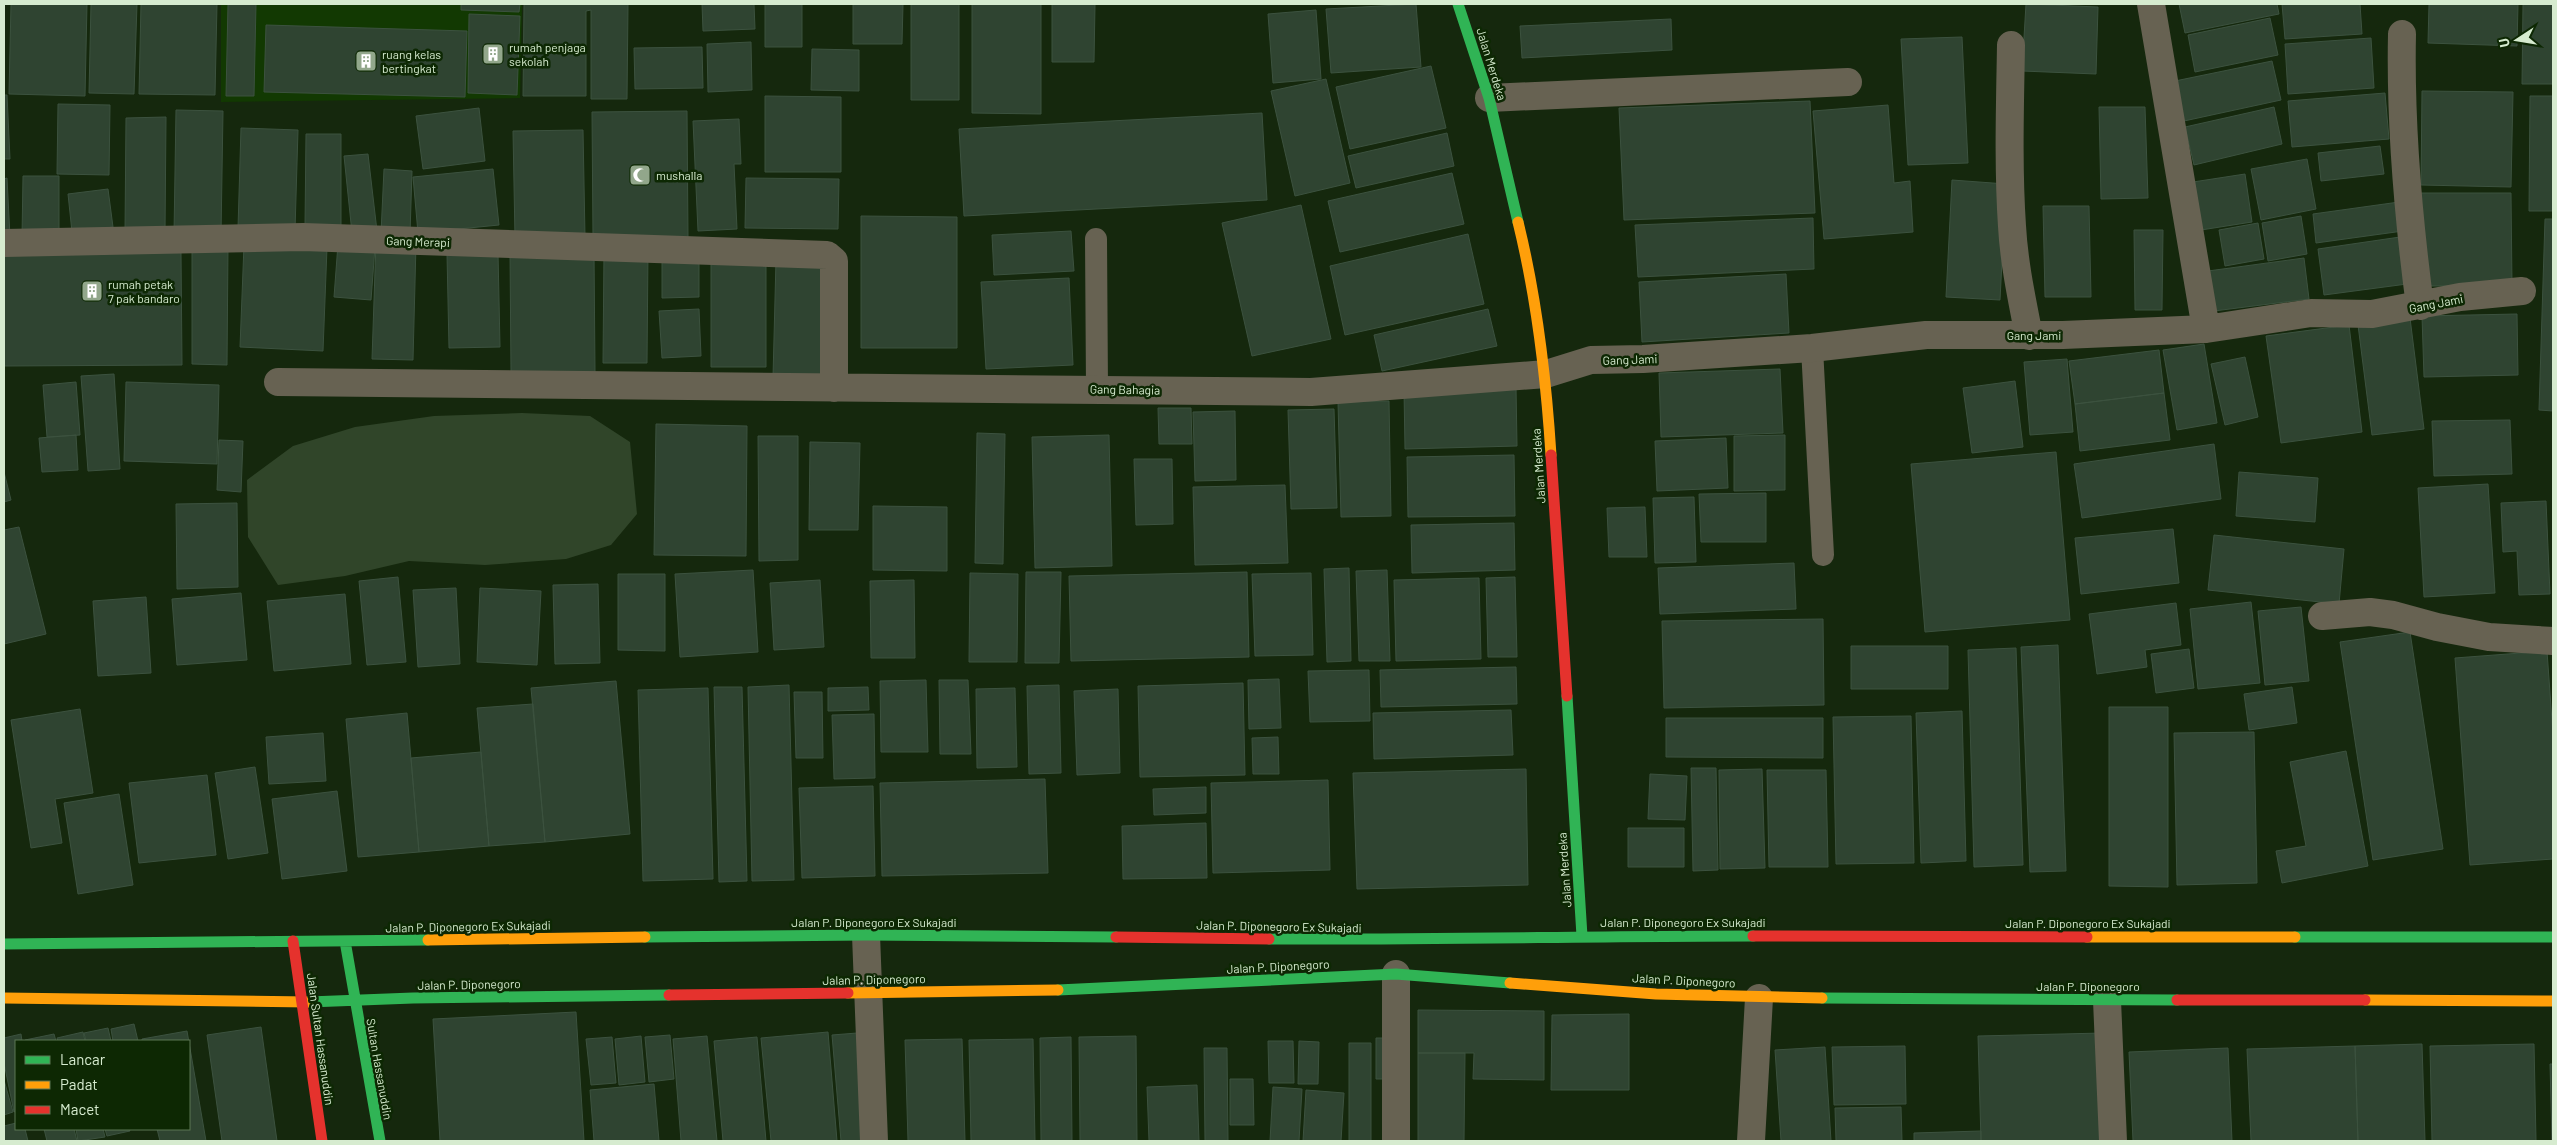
<svg xmlns="http://www.w3.org/2000/svg" width="2557" height="1145" font-family="Barlow,sans-serif">
	<style>
		.built { fill: #123902 }
		.green { fill: #304529 }
		.building { fill: #2f4431; stroke: #3c523f }
		.lines { fill: none; stroke-linecap: round; stroke-linejoin: round }
		.lane { stroke: #676252; stroke-width: 22 }
		.street { stroke: #676252; stroke-width: 28 }
		.fast { stroke: #30b455; stroke-width: 11 }
		.slow { stroke: #ff9f0a; stroke-width: 11 }
		.jam { stroke: #e5322d; stroke-width: 11 }
		.labels { text-anchor: middle; dominant-baseline: central; stroke-width: 5; stroke-linejoin: round; paint-order: stroke }
		.poi-label { font-size: 12px; fill: #d6ebcf; stroke: #0d2803; text-anchor: start }
		.street-label { font-size: 12px; fill: #d6ebcf; stroke: #0d2803 }
	</style>
	<rect width="100%" height="100%" fill="#15280d"/>
	<!-- built -->
	<path class="built" d="M221,4H522L520,98L221,102Z"/>
	<!-- green -->
	<path class="green" d="M522,413L590,416L630,442L637,514L611,545L566,559L485,565L409,561L345,576L278,585L248,537L247,480L293,446L355,427L434,416Z"/>
	<!-- building -->
	<path class="building" d="M11,4H87L85,96L9,94Z
		M91,4H137L134,94L89,93Z
		M141,4H217L215,95L139,94Z
		M228,4H256L254,96H226Z
		M461,4H520L519,12L461,10Z
		M524,4H628L627,99H591V10L586,11V96H523Z
		M702,4H754L755,29L703,31Z
		M765,4H802V47H765Z
		M853,4H903L902,44H853Z
		M911,4H959V100H911Z
		M972,4H1041V114L972,113Z
		M1052,4H1095L1094,62H1052Z
		M1416,4L1421,67L1331,73L1326,9Z
		M2026,4L2098,7L2096,74L2022,71Z
		M2179,4H2277L2279,14L2185,33Z
		M2282,4H2360L2362,34L2285,39Z
		M2429,4H2518L2517,46L2428,43Z
		M2523,4H2553V84H2522Z
		M1316,10L1321,79L1273,83L1268,14Z
		M469,14L520,16L517,95L468,93Z
		M2270,18L2278,55L2195,72L2188,35Z
		M1671,19L1672,50L1522,58L1520,26Z
		M266,25L467,31L465,97L264,92Z
		M1962,37L1968,163L1908,165L1901,39Z
		M2371,38L2374,88L2288,94L2285,44Z
		M751,42L752,90L708,92L707,44Z
		M702,47L703,88L635,89L634,48Z
		M812,49L859,50V91L811,90Z
		M2272,61L2281,100L2184,121L2175,81Z
		M1431,66L1446,128L1350,149L1336,87Z
		M1326,79L1350,183L1295,196L1271,91Z
		M2422,91L2513,92L2511,187L2421,185Z
		M2385,93L2389,139L2292,147L2288,101Z
		M4,95H7L10,159H4Z
		M765,96L841,97V172H765Z
		M2530,96H2553V211H2529Z
		M1810,101L1815,213L1624,220L1619,108Z
		M58,104L110,105L109,175L57,174Z
		M1888,105L1894,183L1910,181L1913,232L1824,239L1813,111Z
		M2099,107H2145L2148,198L2101,199Z
		M2274,107L2282,144L2194,165L2185,127Z
		M479,108L485,161L423,169L416,116Z
		M176,110L223,111L221,235L174,234Z
		M687,111L688,238H593L592,112Z
		M1262,113L1267,200L964,216L959,129Z
		M166,117L165,232H125L126,118Z
		M739,119L741,164H734L737,229L698,231L693,121Z
		M241,128L298,130L295,230L238,228Z
		M583,130L585,237L515,238L513,131Z
		M1447,133L1454,166L1356,188L1348,156Z
		M306,134H341V227L305,226Z
		M2380,146L2384,174L2321,181L2318,153Z
		M368,154L377,231L352,233L344,156Z
		M2307,159L2316,209L2261,220L2251,169Z
		M384,169L412,171L410,234L381,233Z
		M493,169L499,225L418,233L413,177Z
		M1452,173L1464,224L1340,252L1328,201Z
		M2245,174L2252,222L2201,230L2193,182Z
		M23,176H59V237H22Z
		M7,178L10,237H4V179Z
		M746,178L839,179L838,229L745,228Z
		M1952,180L2006,184L2000,300L1946,297Z
		M108,189L113,227L72,232L68,194Z
		M2421,193H2511L2512,286H2422Z
		M2399,202L2403,231L2316,243L2313,214Z
		M1301,205L1331,339L1252,356L1222,223Z
		M2043,206H2089L2091,297H2045Z
		M861,216L957,217V348H861Z
		M2301,216L2307,254L2268,261L2262,223Z
		M1813,218L1814,269L1638,277L1635,225Z
		M2545,219H2553V411L2539,410Z
		M2258,223L2264,259L2225,266L2219,230Z
		M2134,230H2163L2162,310H2135Z
		M1071,231L1074,271L994,275L992,235Z
		M1468,234L1484,304L1345,335L1330,266Z
		M2400,237L2407,284L2324,295L2318,249Z
		M376,242L416,244L413,360L372,359Z
		M338,244L375,247L371,300L334,297Z
		M244,245L327,248L323,351L240,347Z
		M192,247H228L227,365L192,364Z
		M604,251H648L647,363H603Z
		M4,252H181L182,365L4,366Z
		M510,252H594L595,372H511Z
		M498,253L500,347L449,348L447,254Z
		M662,255H699V297L662,298Z
		M711,258H766V367H711Z
		M2304,258L2309,299L2214,311L2208,271Z
		M776,260L824,261L821,378L773,377Z
		M1786,274L1789,333L1642,342L1639,282Z
		M1069,278L1073,365L986,369L981,282Z
		M699,309L701,356L662,358L659,311Z
		M1488,309L1497,346L1382,371L1374,335Z
		M2517,314L2518,375L2424,377L2422,316Z
		M2410,318L2424,429L2372,435L2358,325Z
		M2349,325L2362,432L2281,443L2266,336Z
		M2204,344L2217,423L2177,430L2163,350Z
		M2159,350L2164,393L2075,404L2069,361Z
		M2245,357L2258,417L2225,425L2211,364Z
		M2067,359L2073,432L2030,435L2024,362Z
		M1780,369L1783,433L1661,437L1659,373Z
		M114,374L120,469L88,471L81,376Z
		M2015,381L2023,447L1972,453L1963,388Z
		M76,382L80,435L47,437L43,385Z
		M126,382L219,385L217,464L124,461Z
		M1516,387L1517,446L1405,449L1404,390Z
		M2164,393L2170,440L2080,451L2075,404Z
		M1389,401L1391,516L1341,517L1338,402Z
		M1158,408H1191L1192,444H1159Z
		M1334,409L1337,508L1291,509L1288,410Z
		M1235,411L1236,480L1195,481L1193,412Z
		M2510,420L2512,474L2434,476L2432,421Z
		M656,424L747,426L746,556L654,555Z
		M977,433L1005,434L1003,564L975,563Z
		M76,435L78,470L42,472L39,438Z
		M1109,435L1112,566L1035,568L1032,437Z
		M1785,435V490L1734,491V436Z
		M758,436H798V560L759,561Z
		M1726,438L1728,488L1657,491L1655,441Z
		M219,440L243,441L241,492L217,490Z
		M810,442L860,443L858,530H809Z
		M2214,444L2221,499L2082,518L2074,464Z
		M2056,452L2070,620L1925,632L1911,464Z
		M1514,455L1515,516L1408,517L1407,457Z
		M1134,459H1172L1173,524L1136,525Z
		M4,472L11,500L4,502Z
		M2239,472L2318,478L2315,522L2236,516Z
		M2488,484L2495,593L2424,597L2418,488Z
		M1285,485L1288,563L1195,565L1193,487Z
		M1766,493V542H1701L1699,494Z
		M1694,497L1696,562L1655,563L1653,498Z
		M2546,501L2550,594L2519,595L2517,551L2503,552L2501,503Z
		M237,503L238,587L177,589L176,504Z
		M873,506L947,507V571L873,570Z
		M1645,507L1647,557H1609L1607,508Z
		M1514,523L1515,570L1412,573L1411,525Z
		M19,527L46,634L4,644V530Z
		M2173,529L2179,583L2081,594L2075,538Z
		M2214,535L2344,549L2339,604L2208,590Z
		M1794,563L1796,609L1660,614L1658,568Z
		M1349,568L1351,661L1327,662L1324,569Z
		M753,570L758,652L680,657L675,574Z
		M1387,570L1390,661H1359L1356,571Z
		M1026,572H1061L1059,663H1025Z
		M1247,572L1249,657L1071,661L1069,576Z
		M970,573L1018,574L1017,662H969Z
		M1311,573L1313,655L1255,656L1252,574Z
		M618,574H665V651L618,650Z
		M398,577L406,662L367,665L359,581Z
		M1515,577L1517,657H1488L1486,578Z
		M1479,578L1481,659L1396,661L1394,580Z
		M820,580L824,647L774,650L770,583Z
		M914,580L915,658H871L870,581Z
		M598,584L600,663L555,664L553,585Z
		M456,588L460,664L418,667L413,590Z
		M480,588L541,591L537,665L477,662Z
		M241,593L247,660L177,665L172,599Z
		M345,594L351,664L274,671L267,601Z
		M146,597L151,673L98,676L93,601Z
		M2251,602L2260,683L2198,689L2190,609Z
		M2176,603L2181,645L2145,650L2147,667L2097,674L2089,614Z
		M2301,607L2309,681L2265,685L2258,611Z
		M1823,619L1824,705L1664,708L1662,621Z
		M2410,632L2443,849L2373,860L2340,642Z
		M2058,645L2066,871L2030,872L2021,647Z
		M1851,646H1948V689H1851Z
		M2016,648L2023,865L1974,867L1968,650Z
		M2189,649L2194,688L2156,693L2151,654Z
		M2547,651L2553,735V859L2470,865L2455,658Z
		M1516,667L1517,704L1381,707L1380,670Z
		M1369,670L1370,721L1310,722L1308,671Z
		M1279,679L1281,728L1249,729L1248,680Z
		M926,680L928,752H881L880,681Z
		M939,680H968L971,754H940Z
		M616,681L630,834L545,842L531,688Z
		M1243,683L1245,775L1140,777L1138,686Z
		M789,685L794,880L752,881L748,687Z
		M1059,685L1061,773L1029,774L1027,686Z
		M714,687H742L747,881L719,882Z
		M868,687L869,710L828,711V688Z
		M2292,687L2297,723L2249,730L2244,694Z
		M708,688L713,879L643,881L638,690Z
		M1015,688L1017,767L977,768L976,689Z
		M1118,689L1120,773L1077,775L1074,691Z
		M794,692H822L823,758H796Z
		M533,704L545,842L489,846L477,708Z
		M2109,707H2168V887L2109,886Z
		M80,709L93,793L55,799L62,843L31,848L11,720Z
		M1511,710L1513,755L1374,759L1373,713Z
		M1962,711L1966,861L1921,863L1916,713Z
		M407,713L419,852L358,857L346,719Z
		M874,714L875,778L834,779L832,715Z
		M1911,716L1914,863L1836,864L1833,717Z
		M1666,718H1823V758L1666,757Z
		M2254,732L2257,883L2177,885L2174,733Z
		M323,733L326,781L269,784L266,737Z
		M1278,737L1279,774H1253L1252,738Z
		M2346,751L2368,866L2282,883L2276,851L2306,846L2290,762Z
		M481,752L489,846L419,852L411,758Z
		M255,767L268,853L228,859L215,773Z
		M1691,768H1716L1718,870L1693,871Z
		M1526,769L1528,885L1357,889L1353,773Z
		M1762,769L1765,868L1720,869L1719,770Z
		M1767,770H1826L1828,867H1769Z
		M1650,774L1687,776L1685,820L1648,819Z
		M207,775L216,855L139,863L129,783Z
		M1045,779L1048,873L882,876L880,783Z
		M1328,780L1330,870L1213,873L1211,783Z
		M873,786L875,876L802,878L799,788Z
		M1206,787V813L1154,815L1153,789Z
		M337,791L347,871L282,879L272,799Z
		M119,794L133,885L78,894L64,803Z
		M1206,823L1207,878L1123,879L1122,826Z
		M1628,828H1684V867H1628Z
		M1418,1010L1544,1011V1080L1473,1079L1474,1053H1418Z
		M576,1012L584,1141H440L433,1019Z
		M1629,1014V1090H1551L1552,1015Z
		M134,1024L138,1041H113L111,1029Z
		M261,1027L277,1141H222L207,1035Z
		M108,1028L111,1041H86L84,1033Z
		M187,1031L206,1141H160L157,1129H189V1041H142V1039Z
		M83,1032L85,1041H58L57,1038Z
		M828,1032L837,1141H771L761,1038Z
		M857,1033L867,1141H841L832,1035Z
		M2103,1033L2106,1141H1981L1978,1036Z
		M21,1034L22,1041H16V1111L14,1112L4,1063V1038Z
		M54,1034L56,1041H25V1040Z
		M670,1035L674,1079L649,1082L645,1037Z
		M641,1036L645,1082L619,1085L615,1039Z
		M707,1036L717,1141H681L673,1039Z
		M1136,1036L1137,1141H1080L1079,1037Z
		M612,1037L616,1083L591,1085L586,1039Z
		M757,1037L766,1141H723L714,1041Z
		M1071,1037L1072,1141H1041L1040,1038Z
		M1376,1038H1394L1393,1079H1376Z
		M962,1039L965,1141H908L905,1040Z
		M1033,1039L1035,1141H971L969,1040Z
		M1268,1041H1293L1294,1083H1269Z
		M1299,1041L1319,1042L1318,1084H1298Z
		M1349,1043H1371V1141H1349Z
		M2422,1044L2425,1141H2358L2355,1046Z
		M2534,1044L2536,1141H2432L2430,1046Z
		M1905,1046L1906,1104L1834,1105L1832,1047Z
		M2355,1046L2358,1141H2251L2247,1049Z
		M1825,1047L1831,1141H1781L1775,1050Z
		M1204,1048H1227L1228,1141H1205Z
		M2228,1048L2232,1141H2133L2129,1052Z
		M1418,1053H1465L1464,1141H1418Z
		M2550,1064H2553V1141H2552Z
		M1230,1079H1253L1254,1125H1230Z
		M4,1080L13,1112L4,1115Z
		M654,1084L659,1141H594L590,1090Z
		M1197,1085L1199,1141H1149L1147,1087Z
		M1273,1087L1302,1089L1299,1141H1270Z
		M1306,1090L1344,1093L1341,1141H1303Z
		M1901,1107L1902,1141H1836L1835,1108Z
		M16,1123V1129H25L28,1141H4V1126Z
		M44,1129H74L77,1141H47Z
		M76,1129H103L105,1137L78,1141Z
		M105,1129H129L130,1131L107,1136Z
		M1981,1131V1141H1914V1133Z"/>
	<g class="lines">
		<!-- lane -->
		<path class="lane" d="M1096,239L1097,388
			M1812,348L1823,555"/>
		<!-- street -->
		<path class="street" d="M2151,4L2206,329
			M2402,34C2400,126 2408,215 2420,306
			M2011,45C2010,105 2008,166 2012,226C2014,263 2022,300 2029,336
			M1489,98L1848,82
			M4,243L303,237L827,255L834,261V388
			M278,382L1311,392L1546,374L1591,360L1643,359L1812,348L1926,335H2063L2206,329L2311,313L2372,314L2460,297L2522,291
			M2322,616L2370,612L2393,615L2437,627L2489,637L2553,641
			M866,935L874,1141
			M1396,974V1141
			M2107,1000L2113,1141
			M1751,1141L1759,998"/>
		<!-- fast -->
		<path class="fast" d="M1458,4L1489,98L1518,222
			M1567,696L1582,936
			M645,937L866,935L1116,937
			M2295,937H2553
			M1269,939C1431,940 1592,936 1753,936
			M345,941L380,1141
			M4,944L428,940
			M1058,990L1396,974L1510,983
			M1822,998L2177,1000
			M309,1002L413,998L669,995"/>
		<!-- slow -->
		<path class="slow" d="M1518,222C1537,299 1546,376 1551,455
			M2087,937H2295
			M428,940L645,937
			M1510,983L1656,994L1822,998
			M848,993L1058,990
			M4,998L309,1002
			M2365,1000L2553,1001"/>
		<!-- jam -->
		<path class="jam" d="M1551,455L1567,696
			M1753,936L2087,937
			M1116,937L1269,939
			M293,941L322,1141
			M669,995L848,993
			M2177,1000H2365"/>
	</g>
	<!-- icons -->
	<defs>
		<g id="building-square" transform="scale(1.125)"><rect x="-9" y="-9" width="18" height="18" rx="4" fill="#92a78b" stroke="#0d2803"/><path d="M-4-6H4V6H1V3H-1V6H-4ZM-2.5-4.3h1.7v1.8h-1.7ZM.8-4.3h1.7v1.8H.8ZM-2.5-1h1.7V.8h-1.7ZM.8-1h1.7V.8H.8Z" fill="#fff"/></g>
		<g id="mosque-square" transform="scale(1.125)"><rect x="-9" y="-9" width="18" height="18" rx="4" fill="#92a78b" stroke="#0d2803"/><path d="M3.5-4.9A6 6 0 1 0 3.5 4.9A5 5 0 1 1 3.5-4.9Z" fill="#fff"/></g>
	</defs>
	<g fill-rule="evenodd">
		<use href="#building-square" x="493" y="54"/>
		<use href="#building-square" x="366" y="61"/>
		<use href="#mosque-square" x="640" y="175"/>
		<use href="#building-square" x="92" y="291"/>
	</g>
	<g class="labels">
		<!-- poi labels -->
		<g class="poi-label">
			<text x="509" y="47">rumah penjaga<tspan x="509" dy="14">sekolah</tspan></text>
			<text x="382" y="54">ruang kelas<tspan x="382" dy="14">bertingkat</tspan></text>
			<text x="656" y="175">mushalla</text>
			<text x="108" y="284">rumah petak<tspan x="108" dy="14">7 pak bandaro</tspan></text>
		</g>
		<!-- street labels -->
		<g class="street-label">
			<text transform="translate(1492 64) rotate(73)">Jalan Merdeka</text>
			<text transform="translate(418 241) rotate(2)">Gang Merapi</text>
			<text transform="translate(2436 303) rotate(-11)">Gang Jami</text>
			<text x="2034" y="335">Gang Jami</text>
			<text transform="translate(1630 359) rotate(-2)">Gang Jami</text>
			<text transform="translate(1125 389) rotate(1)">Gang Bahagia</text>
			<text transform="translate(1538 466) rotate(-94)">Jalan Merdeka</text>
			<text transform="translate(1564 870) rotate(-94)">Jalan Merdeka</text>
			<text x="874" y="922">Jalan P. Diponegoro Ex Sukajadi</text>
			<text x="1683" y="922">Jalan P. Diponegoro Ex Sukajadi</text>
			<text x="2088" y="923">Jalan P. Diponegoro Ex Sukajadi</text>
			<text transform="translate(468 926) rotate(-1)">Jalan P. Diponegoro Ex Sukajadi</text>
			<text transform="translate(1279 926) rotate(1)">Jalan P. Diponegoro Ex Sukajadi</text>
			<text transform="translate(1278 966) rotate(-3)">Jalan P. Diponegoro</text>
			<text transform="translate(874 979) rotate(-1)">Jalan P. Diponegoro</text>
			<text transform="translate(1684 980) rotate(3)">Jalan P. Diponegoro</text>
			<text transform="translate(469 984) rotate(-1)">Jalan P. Diponegoro</text>
			<text x="2088" y="986">Jalan P. Diponegoro</text>
			<text transform="translate(321 1039) rotate(82)">Jalan Sultan Hassanuddin</text>
			<text transform="translate(380 1069) rotate(80)">Sultan Hassanuddin</text>
		</g>
	</g>
	<!-- border -->
	<rect width="2557" height="1145" fill="none" stroke="#d6ebcf" stroke-width="10"/>
	<!-- legend -->
	<rect x="15" y="1040" width="175" height="90" fill="#0d2803" stroke="#5d7655"/>
	<rect x="25" y="1056" width="25" height="8" fill="#30b455" stroke="#5d7655"/>
	<text x="60" y="1065" font-size="15" fill="#d6ebcf">Lancar</text>
	<rect x="25" y="1081" width="25" height="8" fill="#ff9f0a" stroke="#5d7655"/>
	<text x="60" y="1090" font-size="15" fill="#d6ebcf">Padat</text>
	<rect x="25" y="1106" width="25" height="8" fill="#e5322d" stroke="#5d7655"/>
	<text x="60" y="1115" font-size="15" fill="#d6ebcf">Macet</text>
	<!-- north arrow -->
	<g transform="translate(2517 40) rotate(258)" stroke="#0d2803" stroke-width="4" paint-order="stroke">
	<path d="M0-4L9 19L0 12L-9 19Z" fill="#d6ebcf"/>
	<text y="-8" font-size="14" font-weight="bold" text-anchor="middle" fill="#d6ebcf">U</text>
	</g>
</svg>
